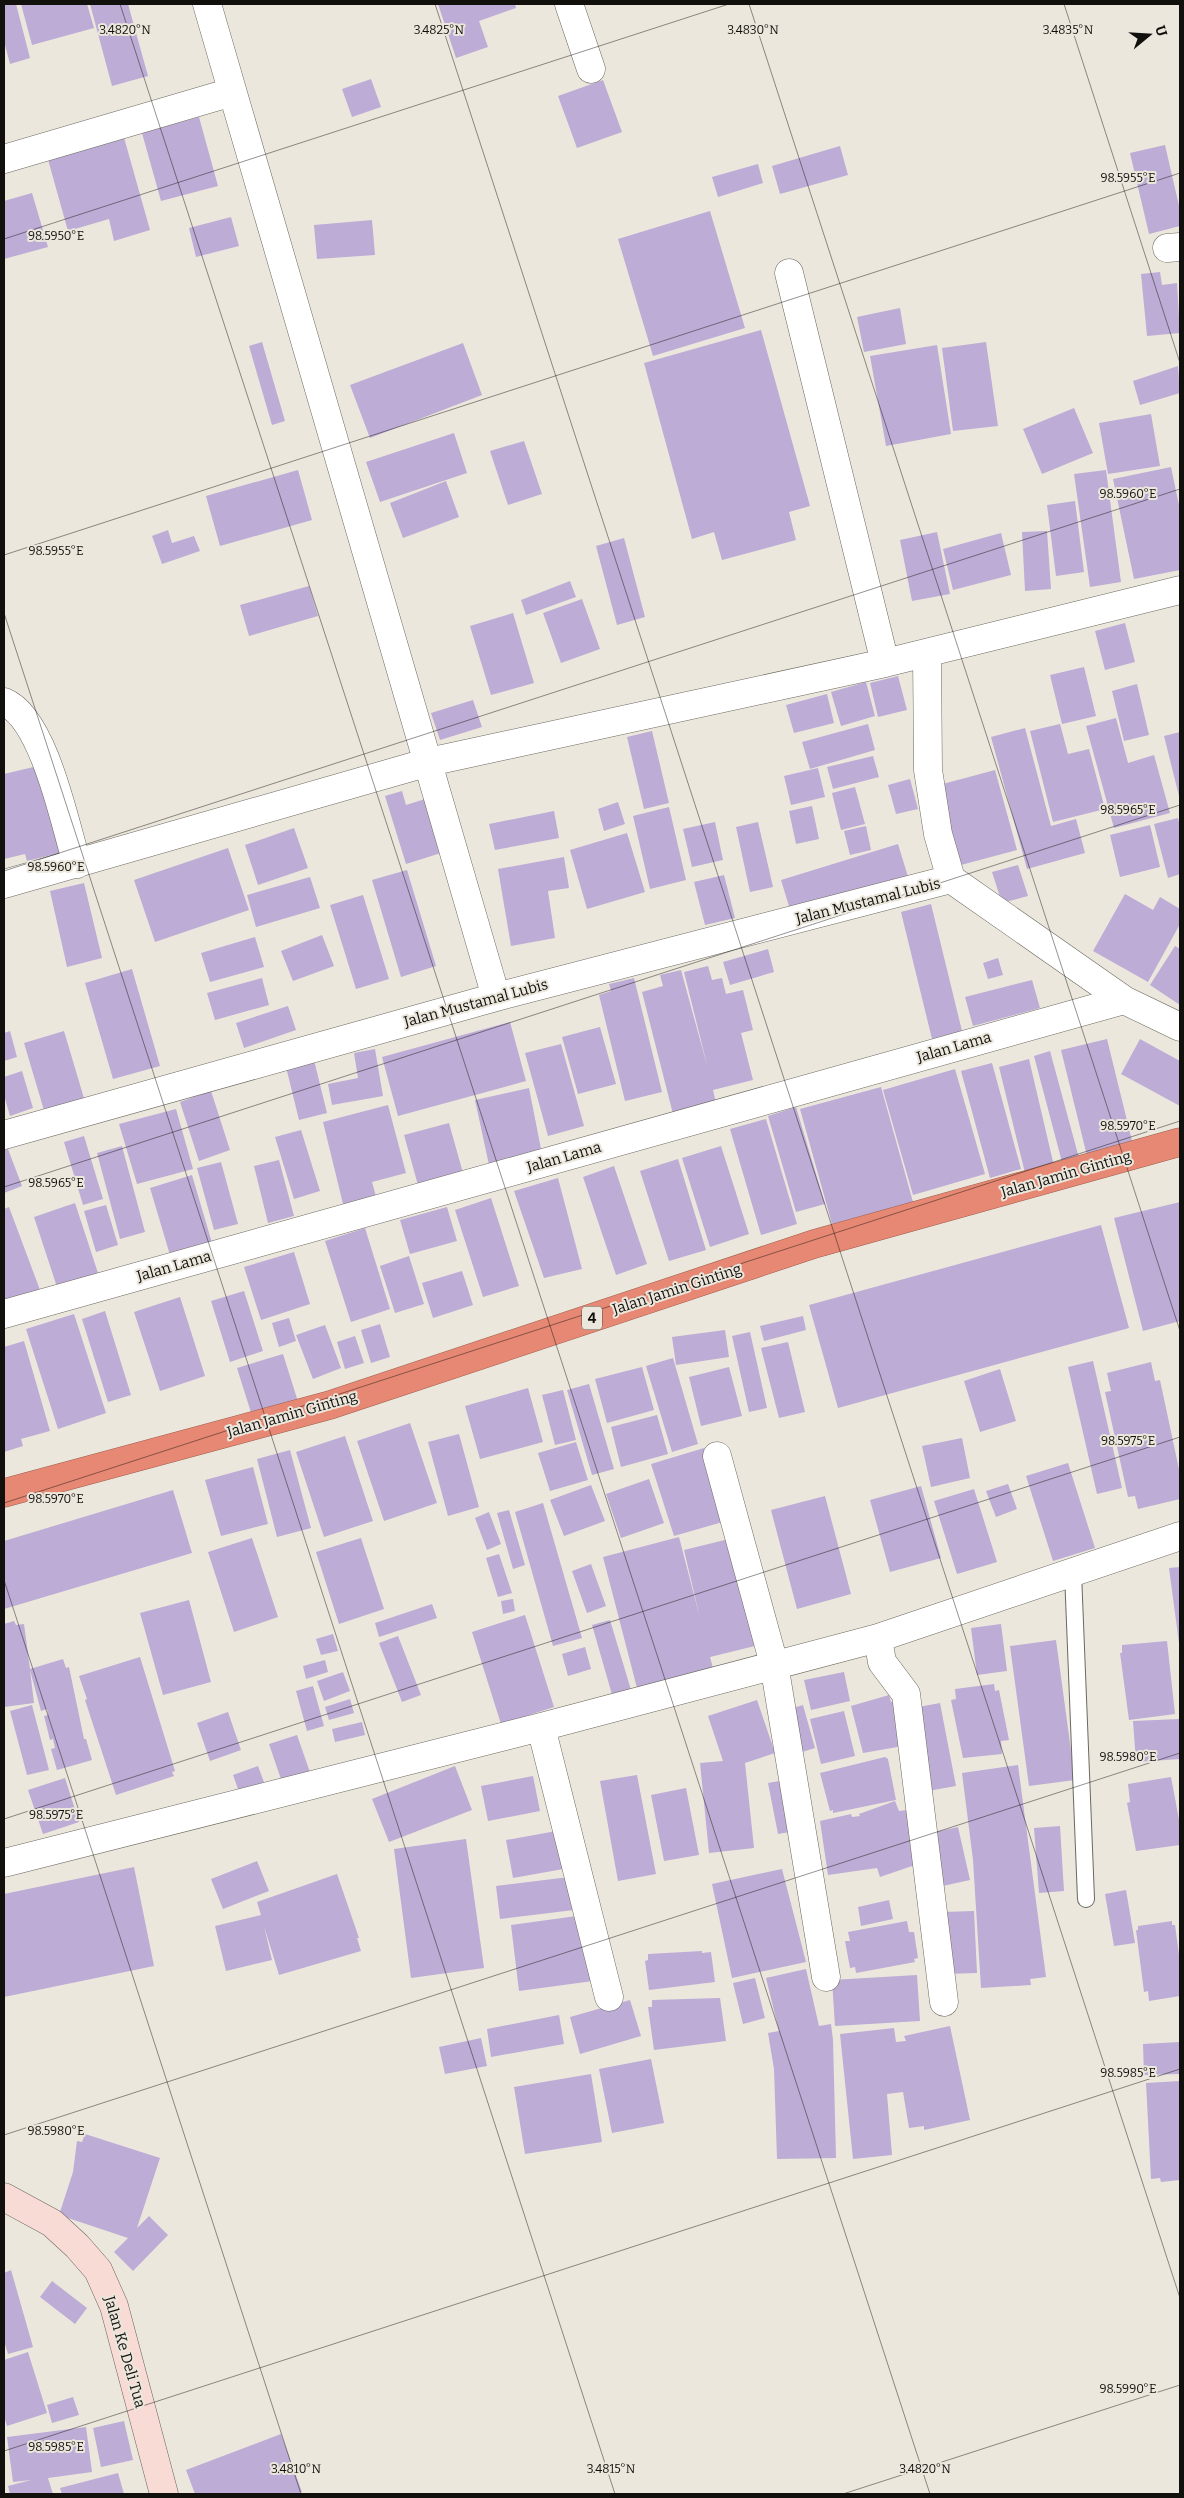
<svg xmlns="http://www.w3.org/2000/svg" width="1184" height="2498" font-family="Bitter,serif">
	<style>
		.building { fill: #bcacd6 }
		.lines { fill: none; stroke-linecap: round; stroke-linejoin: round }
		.lane-casing { stroke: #6c685f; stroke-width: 18 }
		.street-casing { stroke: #6c685f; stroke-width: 29 }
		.secondary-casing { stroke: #6c685f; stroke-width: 29 }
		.highway-casing { stroke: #9c5e4f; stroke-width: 29 }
		.lane { stroke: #fff; stroke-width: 16 }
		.street { stroke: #fff; stroke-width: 28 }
		.secondary { stroke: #f8dbd5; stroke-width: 28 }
		.highway { stroke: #e68873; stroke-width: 28 }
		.ticks { fill: none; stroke: #12100c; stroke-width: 1; stroke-opacity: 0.45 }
		.labels { text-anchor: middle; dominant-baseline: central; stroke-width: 4; stroke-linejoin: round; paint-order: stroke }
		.shield { fill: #ece7dd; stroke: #53504b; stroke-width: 1 }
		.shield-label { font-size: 14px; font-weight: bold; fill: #12100c }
		.street-label { font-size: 15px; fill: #12100c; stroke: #ece7dd }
		.ticks-label { font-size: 12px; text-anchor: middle; fill: #12100c; stroke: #ece7dd; stroke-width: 4; stroke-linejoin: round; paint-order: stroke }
	</style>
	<rect width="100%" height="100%" fill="#ece7dd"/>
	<!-- building -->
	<path class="building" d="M4,4H16L30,58L10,64L4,41Z
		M21,4H87L94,28L32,45Z
		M90,4H128L148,76L112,86Z
		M438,4H515L516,8L479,21L488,47L456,58Z
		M371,79L381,107L352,117L342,89Z
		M603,80L622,132L577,148L558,96Z
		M199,117L218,186L161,201L142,133Z
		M123,134L150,230L114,241L109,219L68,231L47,156Z
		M1165,145L1180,210V226L1149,234L1130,153Z
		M840,146L848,175L780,194L772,166Z
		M758,164L763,183L718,197L712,177Z
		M32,193L48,247L4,259V201Z
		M710,211L745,328L653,356L618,239Z
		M231,217L239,246L196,257L189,228Z
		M372,220L375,255L317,259L314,225Z
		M1160,272L1162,285L1177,283L1180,333L1147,336L1141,274Z
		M900,308L906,344L864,352L857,317Z
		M761,330L810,506L789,512L796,540L722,560L714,532L692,539L644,363Z
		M262,342L285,421L272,425L249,346Z
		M986,342L998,426L953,431L942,348Z
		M463,343L482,395L370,438L350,385Z
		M937,345L951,434L886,446L870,356Z
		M1178,366L1180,393L1140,405L1133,381Z
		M1074,408L1093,453L1042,474L1023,429Z
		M1151,414L1160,466L1108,474L1099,423Z
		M454,433L467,473L380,502L366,462Z
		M524,441L542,494L508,505L490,451Z
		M1171,467L1180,510V570L1134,579L1113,479Z
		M298,470L312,520L220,546L206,496Z
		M1106,470L1121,582L1090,587L1074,474Z
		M446,481L459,517L403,538L390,503Z
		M1075,501L1084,572L1056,576L1047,505Z
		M168,530L172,543L194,536L200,551L162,564L152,536Z
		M1047,531L1051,589L1025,591L1022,532Z
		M937,532L950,594L912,601L900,540Z
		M1001,533L1011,575L953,590L943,549Z
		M624,538L645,617L617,625L596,546Z
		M570,581L576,597L526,615L521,600Z
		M309,586L318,616L249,636L240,605Z
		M582,599L600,649L561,663L543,613Z
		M513,613L534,683L491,695L470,626Z
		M1125,623L1135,662L1105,670L1095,631Z
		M1084,667L1096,716L1062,724L1050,675Z
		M898,676L907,710L878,717L870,683Z
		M866,682L875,716L841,726L831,692Z
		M1137,684L1149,735L1124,741L1112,691Z
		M827,694L834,723L794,733L786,705Z
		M473,700L482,727L440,740L431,713Z
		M1116,718L1128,763L1154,755L1170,813L1114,828L1086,726Z
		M868,724L875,750L810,769L802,742Z
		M1060,724L1068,754L1089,749L1105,809L1053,822L1030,731Z
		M1025,728L1051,826L1076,819L1085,853L1027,869L991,737Z
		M652,731L669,803L644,809L627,737Z
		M1180,732V800L1164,736Z
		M873,756L879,777L833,789L827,767Z
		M42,765L64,852L27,861L25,854L4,859V774Z
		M818,768L825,797L791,805L784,776Z
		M995,770L1017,850L961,865L939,785Z
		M910,779L918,809L896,814L888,785Z
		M855,787L865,824L841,830L832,793Z
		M402,791L406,805L425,799L441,853L406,864L385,796Z
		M618,802L625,824L604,831L598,809Z
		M812,806L819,839L796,844L789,811Z
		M669,807L686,880L650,889L633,816Z
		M554,811L559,838L495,850L489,824Z
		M1178,818L1180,827V874L1168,878L1154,824Z
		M715,822L723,860L692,867L683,829Z
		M758,822L773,887L750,892L736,827Z
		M1150,825L1160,867L1120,877L1110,835Z
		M866,826L871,850L850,855L844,831Z
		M294,828L308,868L258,885L245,845Z
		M627,833L645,892L587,909L570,850Z
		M898,844L909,880L792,916L781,880Z
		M228,848L249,910L155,942L134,880Z
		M564,857L569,888L548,891L555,938L511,946L498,869Z
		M1018,865L1028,896L1002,903L992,872Z
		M407,870L436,966L401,977L372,880Z
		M724,875L735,918L705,925L694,882Z
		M310,877L320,908L256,927L247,895Z
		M84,883L102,958L67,967L50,891Z
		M1125,894L1153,910L1160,897L1180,909V924L1148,982L1093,951Z
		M363,895L389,979L356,989L330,905Z
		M931,904L962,1031L932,1039L901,912Z
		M322,935L334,966L293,981L281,951Z
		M255,937L264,967L210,982L201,953Z
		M1175,946L1180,949V1005L1150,985Z
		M768,949L774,972L730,985L723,962Z
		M998,958L1003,975L988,979L983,963Z
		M708,966L712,980L722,978L726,994L743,990L753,1030L741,1033L753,1080L713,1090L716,1103L673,1114L642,992L663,986L660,975L681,970L708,1069L684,972Z
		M132,969L160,1066L113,1079L85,983Z
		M262,978L269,1005L215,1020L207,993Z
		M634,978L662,1092L625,1101L599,995L611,991L609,984Z
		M1032,980L1040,1008L973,1026L965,997Z
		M288,1006L296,1030L244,1048L236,1023Z
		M510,1022L526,1081L398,1116L382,1057Z
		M600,1027L616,1084L578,1094L562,1037Z
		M10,1031L17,1057L4,1061V1033Z
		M64,1031L86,1105L46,1117L24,1043Z
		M1107,1039L1133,1145L1087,1156L1061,1050Z
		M1140,1039L1180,1061V1106L1121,1074Z
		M561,1044L584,1126L548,1136L525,1053Z
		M375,1049L383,1096L332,1105L328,1084L358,1078L354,1053Z
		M1050,1051L1079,1158L1062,1162L1034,1056Z
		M1029,1059L1054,1166L1025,1173L999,1067Z
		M314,1060L327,1113L299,1120L286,1067Z
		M992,1063L1021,1169L990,1178L961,1071Z
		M955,1069L985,1174L913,1195L883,1090Z
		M22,1071L33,1108L10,1116L4,1095V1077Z
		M881,1087L913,1202L832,1224L800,1109Z
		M529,1088L542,1154L489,1165L475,1100Z
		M211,1091L230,1150L199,1161L180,1102Z
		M388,1105L406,1173L372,1182L377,1200L344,1208L323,1122Z
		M796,1107L825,1204L796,1212L768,1116Z
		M176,1109L193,1169L137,1184L119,1124Z
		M766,1119L797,1224L761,1235L730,1129Z
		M449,1123L463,1173L418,1185L404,1135Z
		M301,1130L320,1191L294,1199L275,1137Z
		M84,1136L103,1199L83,1205L64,1142Z
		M122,1146L145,1232L120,1239L97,1153Z
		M721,1146L749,1234L710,1247L682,1158Z
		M8,1149L22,1186L4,1193V1150Z
		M678,1159L706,1250L669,1261L640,1171Z
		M279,1160L294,1216L268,1223L254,1166Z
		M221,1162L238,1224L214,1230L197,1168Z
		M614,1166L647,1264L616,1275L583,1177Z
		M192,1175L212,1243L170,1255L150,1188Z
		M558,1178L582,1269L544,1278L514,1191Z
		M491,1198L519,1286L483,1297L455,1210Z
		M1180,1202V1321L1143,1331L1114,1218Z
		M75,1203L99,1276L58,1290L34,1217Z
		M106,1205L118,1245L96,1252L84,1211Z
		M9,1207L40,1290L4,1300V1209Z
		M447,1207L457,1241L410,1254L400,1220Z
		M1101,1225L1129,1328L838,1408L809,1305Z
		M365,1228L390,1309L351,1322L325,1241Z
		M294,1252L310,1304L261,1320L244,1267Z
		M409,1256L424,1304L395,1313L380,1266Z
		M462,1271L473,1305L433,1318L422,1283Z
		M244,1291L263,1351L230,1362L211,1301Z
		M180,1297L205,1376L160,1391L134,1312Z
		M105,1311L131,1395L108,1402L82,1319Z
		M74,1314L106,1413L58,1429L26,1329Z
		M803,1316L806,1330L764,1341L760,1326Z
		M289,1318L296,1341L279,1347L272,1323Z
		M380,1324L390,1357L371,1363L361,1330Z
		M325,1325L341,1368L313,1379L296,1335Z
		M725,1330L729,1357L676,1365L672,1337Z
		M750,1332L767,1408L749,1412L732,1336Z
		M355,1336L364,1363L345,1369L337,1342Z
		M24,1341L50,1431L21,1439L23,1446L4,1452V1347Z
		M788,1342L805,1412L779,1418L761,1348Z
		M283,1354L300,1408L254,1422L237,1368Z
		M673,1358L698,1444L672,1452L646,1366Z
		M1093,1361L1122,1488L1097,1494L1068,1367Z
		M1151,1362L1155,1381L1160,1380L1180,1474V1499L1138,1509L1135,1496L1128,1497L1105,1392L1111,1391L1107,1373Z
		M642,1367L654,1410L607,1423L595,1379Z
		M729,1367L742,1416L701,1426L689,1377Z
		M1000,1369L1016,1421L980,1432L964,1381Z
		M589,1384L614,1469L592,1475L567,1390Z
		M528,1388L543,1442L480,1459L465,1406Z
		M563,1390L576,1440L555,1445L542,1395Z
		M657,1415L668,1454L621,1467L611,1427Z
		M410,1423L437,1503L384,1521L357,1441Z
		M459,1434L479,1507L448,1516L428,1442Z
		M345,1436L373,1521L324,1537L296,1452Z
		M962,1438L970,1478L931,1487L922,1446Z
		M576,1442L588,1480L550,1491L538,1453Z
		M704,1448L726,1521L674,1536L651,1464Z
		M290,1450L311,1528L277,1537L257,1459Z
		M1068,1463L1095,1548L1053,1561L1026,1476Z
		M253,1467L268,1524L221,1536L205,1480Z
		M649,1479L664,1523L621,1538L606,1494Z
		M1008,1484L1017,1509L996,1517L986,1491Z
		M591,1485L605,1521L564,1536L550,1500Z
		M921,1486L941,1558L890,1572L870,1500Z
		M974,1489L997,1562L957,1574L934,1501Z
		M173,1490L192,1553L4,1609V1541Z
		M825,1496L851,1594L797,1609L771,1510Z
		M543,1503L582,1638L553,1646L515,1512Z
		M509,1510L525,1565L513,1569L497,1513Z
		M489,1512L501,1544L487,1550L475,1518Z
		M679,1537L700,1618L684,1550L733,1538L759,1645L710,1657L713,1668L637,1688L603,1557Z
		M252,1538L278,1617L234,1632L208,1552Z
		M361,1538L384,1609L339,1624L316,1552Z
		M499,1554L512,1593L498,1597L486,1558Z
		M591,1564L606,1606L587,1613L572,1571Z
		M1180,1567V1643H1179L1169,1568Z
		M513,1599L515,1611L503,1614L501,1601Z
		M189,1600L211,1682L163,1695L140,1613Z
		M432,1604L437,1618L379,1637L375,1623Z
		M525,1615L554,1707L501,1724L472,1632Z
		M610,1620L634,1700L615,1705L592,1625Z
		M14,1621L16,1625L24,1624L30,1669L63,1659L66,1668L69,1667L84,1739H86L92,1760L57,1770L51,1749L55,1748L53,1739L50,1740L44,1716L48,1715L47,1709L41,1711L30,1670L34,1703L4,1707V1624Z
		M1001,1624L1007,1671L977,1675L971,1628Z
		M333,1634L338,1651L321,1655L316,1639Z
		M398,1636L421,1695L402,1702L379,1643Z
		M1056,1640L1075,1780L1029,1786L1010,1646Z
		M1167,1641L1175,1714L1129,1720L1120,1653H1122V1645Z
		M585,1647L591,1669L568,1676L562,1654Z
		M140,1657L175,1771L172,1772L174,1776L116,1795L85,1700L87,1699L79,1676Z
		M325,1660L328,1672L306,1679L303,1666Z
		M343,1672L350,1691L324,1701L317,1681Z
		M844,1672L850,1701L811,1710L804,1680Z
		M994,1684L995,1691L999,1690L1009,1740L1001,1741L1002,1754L963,1758L951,1700L956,1699L955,1689Z
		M313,1686L324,1726L307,1731L296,1691Z
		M889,1695L891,1702H894L903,1746L863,1753L851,1706Z
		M350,1699L354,1713L329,1720L325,1707Z
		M757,1700L775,1753L745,1763L754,1848L709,1853L700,1763L723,1761L708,1716Z
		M940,1703L956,1786L928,1791L913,1708Z
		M32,1705L49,1770L27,1775L10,1711Z
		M803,1705L815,1748L799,1753L786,1710Z
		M844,1711L855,1756L821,1764L810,1719Z
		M228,1712L241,1750L210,1761L197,1723Z
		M1179,1719L1180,1759L1136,1762L1133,1721Z
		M362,1722L365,1735L335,1742L332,1729Z
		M297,1735L312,1778L284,1788L269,1744Z
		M885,1757L888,1759L896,1800L833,1813V1810L830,1811L820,1773Z
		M1018,1765L1046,1977L1030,1979L1031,1985L981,1988L973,1860L962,1773Z
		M258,1766L268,1793L243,1803L233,1775Z
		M455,1766L472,1810L389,1842L372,1799Z
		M637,1775L656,1874L618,1881L600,1781Z
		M533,1776L540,1811L488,1821L481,1786Z
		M1171,1777L1180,1825V1845L1136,1851L1127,1803L1130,1802L1128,1784Z
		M65,1778L79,1822L43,1834L28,1790Z
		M785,1780L795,1831L778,1834L768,1783Z
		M686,1788L699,1855L664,1861L651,1795Z
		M895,1801L899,1811L907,1810L915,1865L880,1877L877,1868L828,1875L820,1821L851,1814L852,1817L860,1816L859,1814Z
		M1060,1826L1064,1891L1039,1893L1034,1828Z
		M958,1827L970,1880L938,1887L927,1834Z
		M562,1830L569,1868L513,1878L506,1840Z
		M466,1839L484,1968L411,1978L394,1849Z
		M257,1861L269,1891L223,1909L211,1879Z
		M134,1867L154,1966L4,1997V1894Z
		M782,1869L806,1962L732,1978L712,1884Z
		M337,1874L359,1938H357L361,1951L279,1975L264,1926L272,1960L226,1971L215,1926L261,1915L257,1902Z
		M569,1877L574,1910L500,1919L496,1886Z
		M1126,1890L1135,1943L1114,1946L1105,1894Z
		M889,1900L893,1919L861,1926L858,1907Z
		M974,1911L977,1973L945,1974L943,1912Z
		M584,1915L593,1981L519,1991L511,1925Z
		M907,1921L909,1932H914L918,1958L914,1959L915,1962L856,1973L855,1967L850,1968L845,1941H850L848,1932Z
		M1172,1921V1925H1175L1180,1962V1996L1149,2001L1148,1991L1144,1992L1136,1930H1138V1926Z
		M702,1951V1953L711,1952L715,1982L649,1990L645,1961L648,1960V1954Z
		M806,1969L819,2026L831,2024L833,2040L836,2158L777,2159L774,2069L768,2033L779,2031L766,1978Z
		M917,1975L920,2021L835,2026L832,1980Z
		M755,1978L765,2018L743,2024L733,1983Z
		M720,1998L726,2041L654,2050L648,2007H652V2000Z
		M630,2000L641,2036L580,2054L570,2017Z
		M559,2015L564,2044L491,2057L487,2029Z
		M950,2026L970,2120L924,2130V2126L909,2128L903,2092L887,2094L892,2155L853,2159L840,2034L894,2028L896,2042L906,2041L904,2036Z
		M481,2038L487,2066L445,2074L439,2047Z
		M1180,2042V2074L1144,2075L1143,2044Z
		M651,2059L664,2123L612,2133L599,2069Z
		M591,2074L602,2142L525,2154L514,2087Z
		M1180,2081V2180L1161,2182L1160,2178L1151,2179L1146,2083Z
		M85,2134L160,2158L137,2228L149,2216L168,2235L133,2271L114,2252L128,2238L59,2215L73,2172L77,2141L82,2142Z
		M11,2270L33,2347L8,2354L4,2341V2273Z
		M52,2281L87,2308L75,2324L40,2297Z
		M28,2352L47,2413L7,2426L4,2416V2360Z
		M73,2397L79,2415L52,2423L47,2405Z
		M124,2421L133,2460L101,2467L93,2428Z
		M86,2427L92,2472L48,2478L53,2494H10L8,2486L31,2480L13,2482L7,2437Z
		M281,2434L302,2492L297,2494H195L186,2470Z
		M118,2473L124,2494H62L60,2488Z"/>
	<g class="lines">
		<!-- lane casing -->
		<g class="lane-casing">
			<path id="lane" d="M1073,1573L1086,1899"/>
		</g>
		<!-- street casing -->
		<g class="street-casing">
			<path id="street" d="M207,4L496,997
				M569,4L591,69
				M4,159L232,92
				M1167,248L1180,247
				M927,653L928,770L938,834L951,879L1124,1000L1180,1027
				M885,663L1180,590
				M4,702C44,718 65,824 77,864
				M4,884L429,762L885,663L789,273
				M4,1135L496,997L951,879
				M4,1314L1124,1000
				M717,1456L774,1664L826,1977
				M878,1638L882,1662L906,1694L944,2002
				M541,1727L609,1997
				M4,1863L541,1727L878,1638L1180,1536"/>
		</g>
		<!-- secondary casing -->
		<g class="secondary-casing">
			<path id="secondary" d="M4,2197L52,2223L77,2246L98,2270L114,2306L164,2494"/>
		</g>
		<!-- highway casing -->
		<g class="highway-casing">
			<path id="highway" d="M4,1493L330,1405L814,1244L1180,1142"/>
		</g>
		<!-- lane -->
		<use href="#lane" class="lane"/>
		<!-- street -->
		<use href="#street" class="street"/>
		<!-- secondary -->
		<use href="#secondary" class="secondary"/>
		<!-- highway -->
		<use href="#highway" class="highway"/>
	</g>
	<!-- ticks -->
	<path class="ticks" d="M120,4L930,2494M435,4L1180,2298M749,4L1180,1331M1064,4L1180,363M4,239L729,4M4,555L1180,173M4,613L615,2494M4,871L1180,489M4,1187L1180,805M4,1503L1180,1121M4,1580L301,2494M4,1819L1180,1437M4,2135L1180,1753M4,2451L1180,2069M843,2494L1180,2385"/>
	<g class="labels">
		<!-- shield labels -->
		<rect class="shield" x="582" y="1306.5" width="20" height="23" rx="4"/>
		<g class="shield-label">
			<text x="592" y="1318">4</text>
		</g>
		<!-- street labels -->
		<g class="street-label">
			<text transform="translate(868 901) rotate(-14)">Jalan Mustamal Lubis</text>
			<text transform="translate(476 1003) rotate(-15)">Jalan Mustamal Lubis</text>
			<text transform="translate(954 1047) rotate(-16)">Jalan Lama</text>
			<text transform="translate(564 1157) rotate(-16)">Jalan Lama</text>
			<text transform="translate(1066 1174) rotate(-16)">Jalan Jamin Ginting</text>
			<text transform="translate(174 1266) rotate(-16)">Jalan Lama</text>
			<text transform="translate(677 1289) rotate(-18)">Jalan Jamin Ginting</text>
			<text transform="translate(292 1414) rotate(-16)">Jalan Jamin Ginting</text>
			<text transform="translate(125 2352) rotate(74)">Jalan Ke Deli Tua</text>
		</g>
	</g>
	<g class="ticks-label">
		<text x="125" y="34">3.4820°N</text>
		<text x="439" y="34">3.4825°N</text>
		<text x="753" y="34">3.4830°N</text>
		<text x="1068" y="34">3.4835°N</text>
		<text x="1128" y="182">98.5955°E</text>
		<text x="56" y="240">98.5950°E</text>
		<text x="1128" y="498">98.5960°E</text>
		<text x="56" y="555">98.5955°E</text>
		<text x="1128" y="814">98.5965°E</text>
		<text x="56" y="871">98.5960°E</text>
		<text x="1128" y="1130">98.5970°E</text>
		<text x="56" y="1187">98.5965°E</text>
		<text x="1128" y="1445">98.5975°E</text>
		<text x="56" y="1503">98.5970°E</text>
		<text x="1128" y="1761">98.5980°E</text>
		<text x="56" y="1819">98.5975°E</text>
		<text x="1128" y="2077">98.5985°E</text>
		<text x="56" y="2135">98.5980°E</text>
		<text x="1128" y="2393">98.5990°E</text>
		<text x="56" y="2451">98.5985°E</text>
		<text x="296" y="2473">3.4810°N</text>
		<text x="611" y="2473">3.4815°N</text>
		<text x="925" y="2473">3.4820°N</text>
	</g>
	<!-- border -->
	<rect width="1184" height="2498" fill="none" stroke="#12100c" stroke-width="10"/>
	<!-- north arrow -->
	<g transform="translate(1149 35) rotate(72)" stroke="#ece7dd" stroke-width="4" paint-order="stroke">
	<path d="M0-4L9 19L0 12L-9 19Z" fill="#12100c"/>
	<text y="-8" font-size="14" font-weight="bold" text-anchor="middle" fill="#12100c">U</text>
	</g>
</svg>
